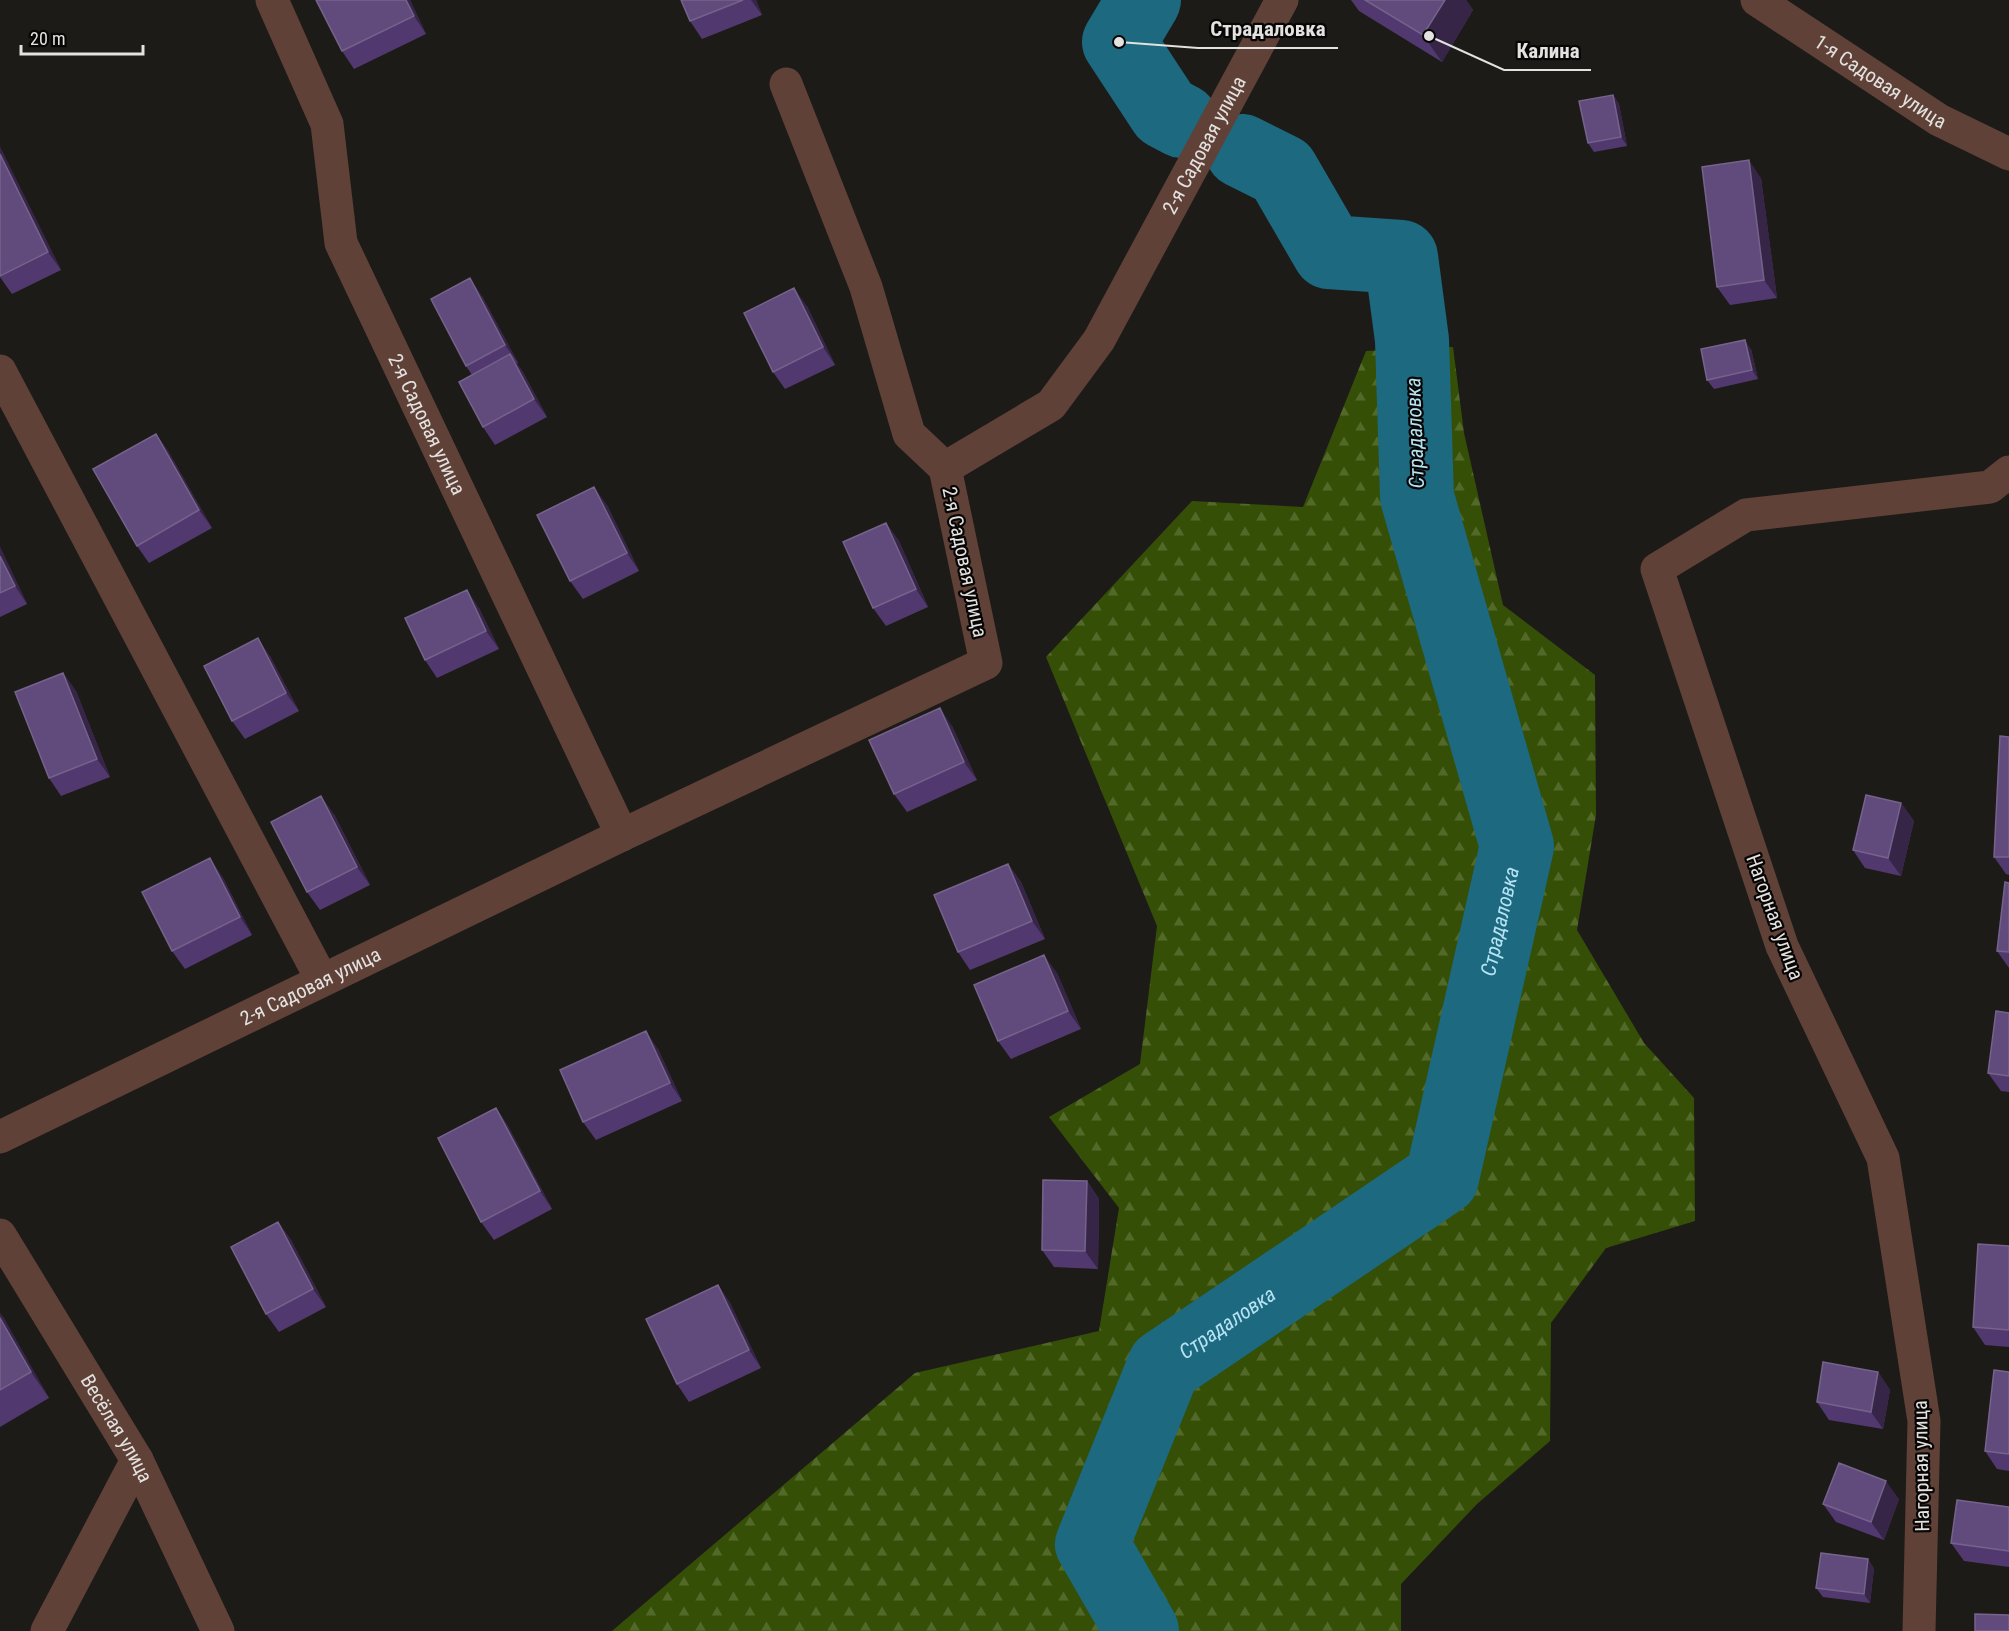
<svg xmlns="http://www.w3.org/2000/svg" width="2009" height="1631" font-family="'Roboto Condensed',sans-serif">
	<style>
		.forest { fill: url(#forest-firs) }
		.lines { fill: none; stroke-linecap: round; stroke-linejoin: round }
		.river { stroke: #1c6980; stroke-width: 74 }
		.minor { stroke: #5f4137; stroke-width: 33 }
		.wall { fill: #51396f }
		.shaded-wall { fill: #362547 }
		.building { fill: #614b7c; stroke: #75638b; stroke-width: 1.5 }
		.labels { text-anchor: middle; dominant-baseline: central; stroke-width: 4.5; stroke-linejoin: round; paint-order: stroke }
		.street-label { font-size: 20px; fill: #e3e2e0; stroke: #070605 }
		.water-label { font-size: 21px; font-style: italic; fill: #b6e3f4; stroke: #070605 }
		.leader { fill: none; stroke: #e3e2e0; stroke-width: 2 }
		.callout-dot { fill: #e3e2e0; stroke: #070605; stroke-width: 2 }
		.callout-label { font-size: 21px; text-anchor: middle; font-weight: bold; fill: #e3e2e0; stroke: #070605; stroke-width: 4.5; stroke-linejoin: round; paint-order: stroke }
	</style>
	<defs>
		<pattern id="forest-firs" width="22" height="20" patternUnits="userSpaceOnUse" patternTransform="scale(1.5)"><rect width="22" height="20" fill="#355006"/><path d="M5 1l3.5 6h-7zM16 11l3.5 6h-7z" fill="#52692a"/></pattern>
	</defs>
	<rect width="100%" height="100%" fill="#1d1b18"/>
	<!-- forest -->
	<path class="forest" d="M1453,347L1464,433L1503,605L1595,675L1596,815L1577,930L1644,1043L1694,1098L1695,1221L1606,1248L1551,1323L1550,1441L1477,1504L1401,1584V1631H612L915,1373L1099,1331L1119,1208L1049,1117L1140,1064L1157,926L1046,657L1192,501L1303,507L1366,351Z"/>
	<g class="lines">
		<!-- river -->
		<g class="river">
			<path d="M1144,0L1119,42L1165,112L1182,121"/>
			<path id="s1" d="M1142,1631L1092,1544L1164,1366L1442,1178L1517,846L1417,497L1412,340L1401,257L1329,252L1282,171L1242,151"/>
		</g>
		<!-- minor -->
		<g class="minor">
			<path id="s2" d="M272,0L327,124L341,243L622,835"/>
			<path id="s3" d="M1757,0L1939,120L2009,154"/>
			<path d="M786,84L866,287L909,434L945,468"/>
			<path d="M0,371L322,980"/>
			<path id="s4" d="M0,1137L622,835L986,663L945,468L1051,405L1099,340L1282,0"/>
			<path id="s5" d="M0,1235L137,1460L218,1631"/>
			<path d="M47,1631L137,1460"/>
			<path d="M1919,1631L1924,1421L1883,1158L1782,946L1657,569L1746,515L1990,487L2009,472"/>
		</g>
	</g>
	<!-- wall -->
	<path class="wall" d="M316,0H410L426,34L354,69L342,51Z
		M681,0H756L762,15L702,39L690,21Z
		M1351,0H1466L1473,10L1442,62L1359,11Z
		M1613,95L1619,104L1627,146L1594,152L1588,143Z
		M0,147L61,270L12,294L0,277Z
		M1761,178L1777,298L1730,305L1717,287Z
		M482,296L518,363L517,364L523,372L547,417L495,445L483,427L472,375L466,366Z
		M807,306L835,365L785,389L773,372Z
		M1751,349L1758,379L1714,389L1707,380Z
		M156,434L168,451L212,528L149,563L137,546Z
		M607,505L639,571L583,599L570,581Z
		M886,523L899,541L928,607L886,626L873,608Z
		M0,547L27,604L0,617Z
		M479,608L499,649L437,678L425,660Z
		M270,656L299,711L245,739L232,721Z
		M63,673L76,691L110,777L61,796L49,778Z
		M952,726L977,780L907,812L894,794Z
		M2009,737V875L2006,874L1994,857Z
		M1901,803L1914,821L1901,876L1865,868L1853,850Z
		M334,814L370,885L320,910L307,892Z
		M1008,864L1021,882L1045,939L970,970L958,952Z
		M222,876L252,935L185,969L172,951Z
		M2009,883V968L1997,951Z
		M1057,973L1081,1029L1011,1059L998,1041Z
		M2009,1013V1092L2001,1091L1988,1073Z
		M658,1049L682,1101L596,1140L583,1122Z
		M496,1108L508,1126L552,1209L494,1240L481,1222Z
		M1087,1181L1099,1199L1098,1269L1054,1267L1042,1250Z
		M278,1222L291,1240L326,1307L279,1332L266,1314Z
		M2009,1246V1347L1985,1345L1973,1327Z
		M718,1285L730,1303L761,1368L689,1402L677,1384Z
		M0,1313L49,1398L0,1427Z
		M1878,1372L1890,1390L1883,1429L1829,1420L1817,1402Z
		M2009,1372V1471L1997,1469L1985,1451Z
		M1899,1499L1884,1540L1836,1522L1823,1504Z
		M2009,1507V1567L1964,1561L1951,1543Z
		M1874,1568L1870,1603L1823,1597L1816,1588Z"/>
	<!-- shaded-wall -->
	<path class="shaded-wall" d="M406,0H410L426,34L414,16Z
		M751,0H756L762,15Z
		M1445,0H1466L1473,10L1442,62L1423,35Z
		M1613,95L1619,104L1627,146L1621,137Z
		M0,147L1,149L61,270L48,252L0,154Z
		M1749,160L1761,178L1777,298L1764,280Z
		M470,278L482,296L518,363L505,345Z
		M794,288L807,306L835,365L823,347Z
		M1745,340L1751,349L1758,379L1752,370Z
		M510,354L523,372L547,417L534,399Z
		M156,434L168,451L212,528L199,510Z
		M594,487L607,505L639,571L627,553Z
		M886,523L899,541L928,607L916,589Z
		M0,547L27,604L15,586L0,556Z
		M467,590L479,608L499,649L486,631Z
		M258,638L270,656L299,711L286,693Z
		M63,673L76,691L110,777L97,759Z
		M940,708L952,726L977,780L964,762Z
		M321,796L334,814L370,885L357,867Z
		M1901,803L1914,821L1901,876L1888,858Z
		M210,858L222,876L252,935L240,917Z
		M1008,864L1021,882L1045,939L1032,921Z
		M1044,955L1057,973L1081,1029L1068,1011Z
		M646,1031L658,1049L682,1101L670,1083Z
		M496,1108L508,1126L552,1209L540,1191Z
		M1087,1181L1099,1199L1098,1269L1085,1251Z
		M278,1222L291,1240L326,1307L313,1289Z
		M718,1285L730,1303L761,1368L749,1350Z
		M0,1313L4,1318L49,1398L31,1372L0,1318Z
		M1878,1372L1890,1390L1883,1429L1871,1412Z
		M1886,1481L1899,1499L1884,1540L1871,1522Z
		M1868,1559L1874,1568L1870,1603L1864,1594Z"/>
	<!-- building -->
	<path class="building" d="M316,0H406L414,16L342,51Z
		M681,0H743L690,21Z
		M1365,0H1445L1423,35Z
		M1613,95L1621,137L1588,143L1579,101Z
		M0,154L48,252L0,276Z
		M1749,160L1764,280L1717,287L1702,167Z
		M470,278L505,345L466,366L431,299Z
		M794,288L823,347L773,372L744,313Z
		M1745,340L1752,370L1707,380L1701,349Z
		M510,354L534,399L483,427L459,382Z
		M156,434L199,510L137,546L93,469Z
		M594,487L627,553L570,581L537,515Z
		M886,523L916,589L873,608L843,542Z
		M0,556L15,586L0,593Z
		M467,590L486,631L425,660L405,618Z
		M258,638L286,693L232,721L204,666Z
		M63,673L97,759L49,778L15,692Z
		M940,708L964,762L894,794L869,740Z
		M2000,736L2009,737V857H1994Z
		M1866,795L1901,803L1888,858L1853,850Z
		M321,796L357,867L307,892L271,822Z
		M210,858L240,917L172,951L142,892Z
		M1008,864L1032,921L958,952L934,895Z
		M2005,882L2009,883V952L1997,951Z
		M1044,955L1068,1011L998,1041L974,985Z
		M1996,1011L2009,1013V1076L1988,1073Z
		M646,1031L670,1083L583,1122L560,1070Z
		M496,1108L540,1191L481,1222L438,1138Z
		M1043,1180L1087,1181L1085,1251L1042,1250Z
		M278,1222L313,1289L266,1314L231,1247Z
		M1978,1244L2009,1246V1330L1973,1327Z
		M718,1285L749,1350L677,1384L646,1319Z
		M0,1318L31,1372L0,1390Z
		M1823,1362L1878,1372L1871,1412L1817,1402Z
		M1994,1370L2009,1372V1454L1985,1451Z
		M1839,1463L1886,1481L1871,1522L1823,1504Z
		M1957,1500L2009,1507V1551L1951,1543Z
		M1821,1553L1868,1559L1864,1594L1816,1588Z
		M1975,1614L2009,1615V1631H1975Z"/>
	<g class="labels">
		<!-- street labels -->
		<g class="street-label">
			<text stroke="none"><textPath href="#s3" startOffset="148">1-я Садовая улица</textPath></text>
			<text stroke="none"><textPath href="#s4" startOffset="1719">2-я Садовая улица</textPath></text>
			<text stroke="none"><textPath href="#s2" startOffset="456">2-я Садовая улица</textPath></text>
			<text transform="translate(965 562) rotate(78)">2-я Садовая улица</text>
			<text transform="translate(1775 917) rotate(70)">Нагорная улица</text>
			<text stroke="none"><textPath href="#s4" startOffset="345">2-я Садовая улица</textPath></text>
			<text stroke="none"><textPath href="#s5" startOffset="226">Весёлая улица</textPath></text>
			<text transform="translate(1921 1466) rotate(-91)">Нагорная улица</text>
		</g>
		<!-- water labels -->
		<g class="water-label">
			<text transform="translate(1415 433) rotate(-92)">Страдаловка</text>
			<text stroke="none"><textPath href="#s1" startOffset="891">Страдаловка</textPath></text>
			<text stroke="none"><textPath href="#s1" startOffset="369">Страдаловка</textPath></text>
		</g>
	</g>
	<!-- callouts -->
	<path class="leader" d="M1119 42L1198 48H1338M1429 36L1504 70H1591"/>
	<g class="callout-dot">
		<circle cx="1119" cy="42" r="6"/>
		<circle cx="1429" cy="36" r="6"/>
	</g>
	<g class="callout-label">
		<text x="1268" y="36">Страдаловка</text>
		<text x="1548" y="58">Калина</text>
	</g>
	<!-- scale -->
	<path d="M21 45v9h122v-9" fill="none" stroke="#e3e2e0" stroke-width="3"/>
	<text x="30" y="45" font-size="18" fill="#e3e2e0" stroke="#070605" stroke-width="4.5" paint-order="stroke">20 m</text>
</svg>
